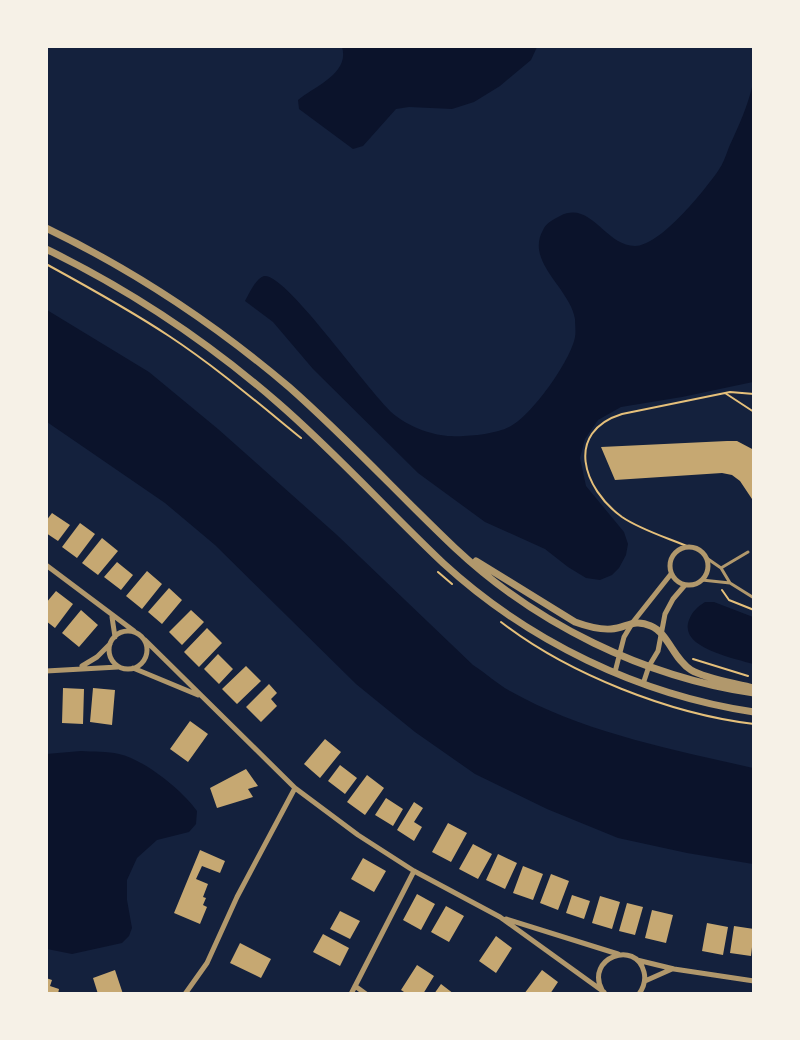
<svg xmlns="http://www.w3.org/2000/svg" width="800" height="1040" font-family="'PT Sans',sans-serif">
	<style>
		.water { fill: #0b132b }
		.building { fill: #c6a872 }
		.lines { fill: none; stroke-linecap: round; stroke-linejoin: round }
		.path { stroke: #e5c07b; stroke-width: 2 }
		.service { stroke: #b1986c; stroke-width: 3 }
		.minor { stroke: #b1986c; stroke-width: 5 }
		.tertiary { stroke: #b1986c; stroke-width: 7 }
	</style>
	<rect width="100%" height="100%" fill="#14213d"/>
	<!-- water -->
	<path class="water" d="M342,47V46L537,47L531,60L500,86L474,102L452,109L409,107L396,109L363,146L353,149L299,109L298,100C315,86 350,73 342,47Z
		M753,83V382L682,397L621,407L598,420L585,439L580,458L586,486L624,532L628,544L626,555L619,568L612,575L600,580L586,578L568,567L545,549L485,522L418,473L313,369L273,322L245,301C249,294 256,278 264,276C287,273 371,397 396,416C410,427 434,436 451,436C466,437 496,434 509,427C531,417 571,360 575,337C576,332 575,324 575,319C570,288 525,262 543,230C546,223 554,219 560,216C591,200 605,246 635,246C660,246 704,191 718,171C723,164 726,155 729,147C739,125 748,106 753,83Z
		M47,310L149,372L218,429L337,535L473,665C486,673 497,684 510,691C585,733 671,749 753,768V864L687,853L618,838L547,809L475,774L415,732L356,684L215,545L165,503L47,422Z
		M705,602H714L753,617V664C735,658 678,648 689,620C692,612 697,607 705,602Z
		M81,751C93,752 107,751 119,754C145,760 182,790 197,811L196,824L189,832L157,840L137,858L127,880V900L132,928L129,936L122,943L72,954L47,949L46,754Z"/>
	<!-- building -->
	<path class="building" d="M727,441H737L754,450V502L740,481L732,475L722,473L615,480L601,447Z
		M52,513L70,525L58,541L46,533V521Z
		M80,523L95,534L77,558L62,547Z
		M102,538L118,551L98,575L82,563Z
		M117,562L133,575L121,590L104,577Z
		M147,571L162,584L142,609L126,596Z
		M169,588L182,600L162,624L148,612Z
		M56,591L73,604L55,628L46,621V603Z
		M81,610L98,625L79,647L62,633Z
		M191,610L204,622L182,645L169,632Z
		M207,628L222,643L199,667L184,652Z
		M218,654L233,669L219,684L204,669Z
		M246,666L261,681L237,704L222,689Z
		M269,684L277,693L271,699L277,706L261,722L246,707Z
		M63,688L84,689L83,724L62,723Z
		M93,688L115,690L112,725L90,722Z
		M190,721L208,734L188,762L170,749Z
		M325,739L341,752L320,778L304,764Z
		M340,765L357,778L345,794L328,781Z
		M246,769L258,786L248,789L253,797L217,808L210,788Z
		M367,775L384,788L365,815L347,802Z
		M386,798L403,809L393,826L375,815Z
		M414,802L423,808L414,822L422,827L414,841L397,830Z
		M448,823L467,833L451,862L432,852Z
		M473,844L492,854L478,879L459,869Z
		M200,850L225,861L220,873L202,866L196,879L208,884L203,897L206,898L203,905L207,907L200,924L174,913Z
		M498,854L517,863L505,889L486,880Z
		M363,858L386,871L374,892L351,879Z
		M523,866L543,874L533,900L513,893Z
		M551,874L569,881L558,910L540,903Z
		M417,894L435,904L421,930L403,920Z
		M572,895L590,901L584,919L566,913Z
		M600,896L620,902L612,929L592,923Z
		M627,903L643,907L635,935L619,931Z
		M446,906L464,916L449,942L431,932Z
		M652,910L673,915L666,943L645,938Z
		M340,911L360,921L350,939L330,929Z
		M707,923L728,927L723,955L702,951Z
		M734,926L754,929L751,956L730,953Z
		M323,934L349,948L340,966L313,952Z
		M496,936L512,948L496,973L479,961Z
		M240,943L271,959L261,978L230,963Z
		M417,965L434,976L423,994H407L401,990Z
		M115,970L123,994H98L93,978Z
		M542,970L558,982L550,994H524Z
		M46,978L52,980L50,986L59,989L58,994H46Z
		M441,984L454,994H434Z"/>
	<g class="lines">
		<!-- path -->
		<path class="path" d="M46,264C88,287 130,310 169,336C216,367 258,403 301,438
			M725,393L754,412
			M689,547C668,538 641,530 622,517C583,489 564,432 622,414L730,392L754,394
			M438,572L452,584
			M722,590L729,600L754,610
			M501,622C568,674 670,714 754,724
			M693,659L748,676"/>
		<!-- service -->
		<path class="service" d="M708,559L721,568L730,583
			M721,568L748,552
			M702,580L730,583L754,598"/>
		<!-- minor -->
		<path class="minor" d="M670 566a19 19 0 1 1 38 0a19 19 0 1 1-38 0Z
			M46,565L134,631
			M112,617L115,637
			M109 650a19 19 0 1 1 38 0a19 19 0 1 1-38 0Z
			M145,640L295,788L358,835L414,871L500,917L604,992
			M82,666L97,657L110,644
			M133,668L198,695
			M46,671L118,667
			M615,672L624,637L633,622L671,574
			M643,684L649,666L658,651L665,614L673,599L685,585
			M506,919L618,954
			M637,960L674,969L754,981
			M645,981L672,969
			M355,986L366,994
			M602,990C585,958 636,939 644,972C646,980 644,987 639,994
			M185,994L207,963L237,897L295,788
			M351,994L414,871"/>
		<!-- tertiary -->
		<path class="tertiary" d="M46,228C133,270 216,325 289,387C347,438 399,495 455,548C536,624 644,677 754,693
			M46,249C128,289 208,342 277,402C335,452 387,510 443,563C528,641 639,695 754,712
			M476,561L575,622C586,626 598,630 611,629C627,628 633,618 651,626C668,633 674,660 691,670C706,679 736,683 754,688"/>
	</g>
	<!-- border -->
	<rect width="800" height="1040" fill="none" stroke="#f6f1e7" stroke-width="96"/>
</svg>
